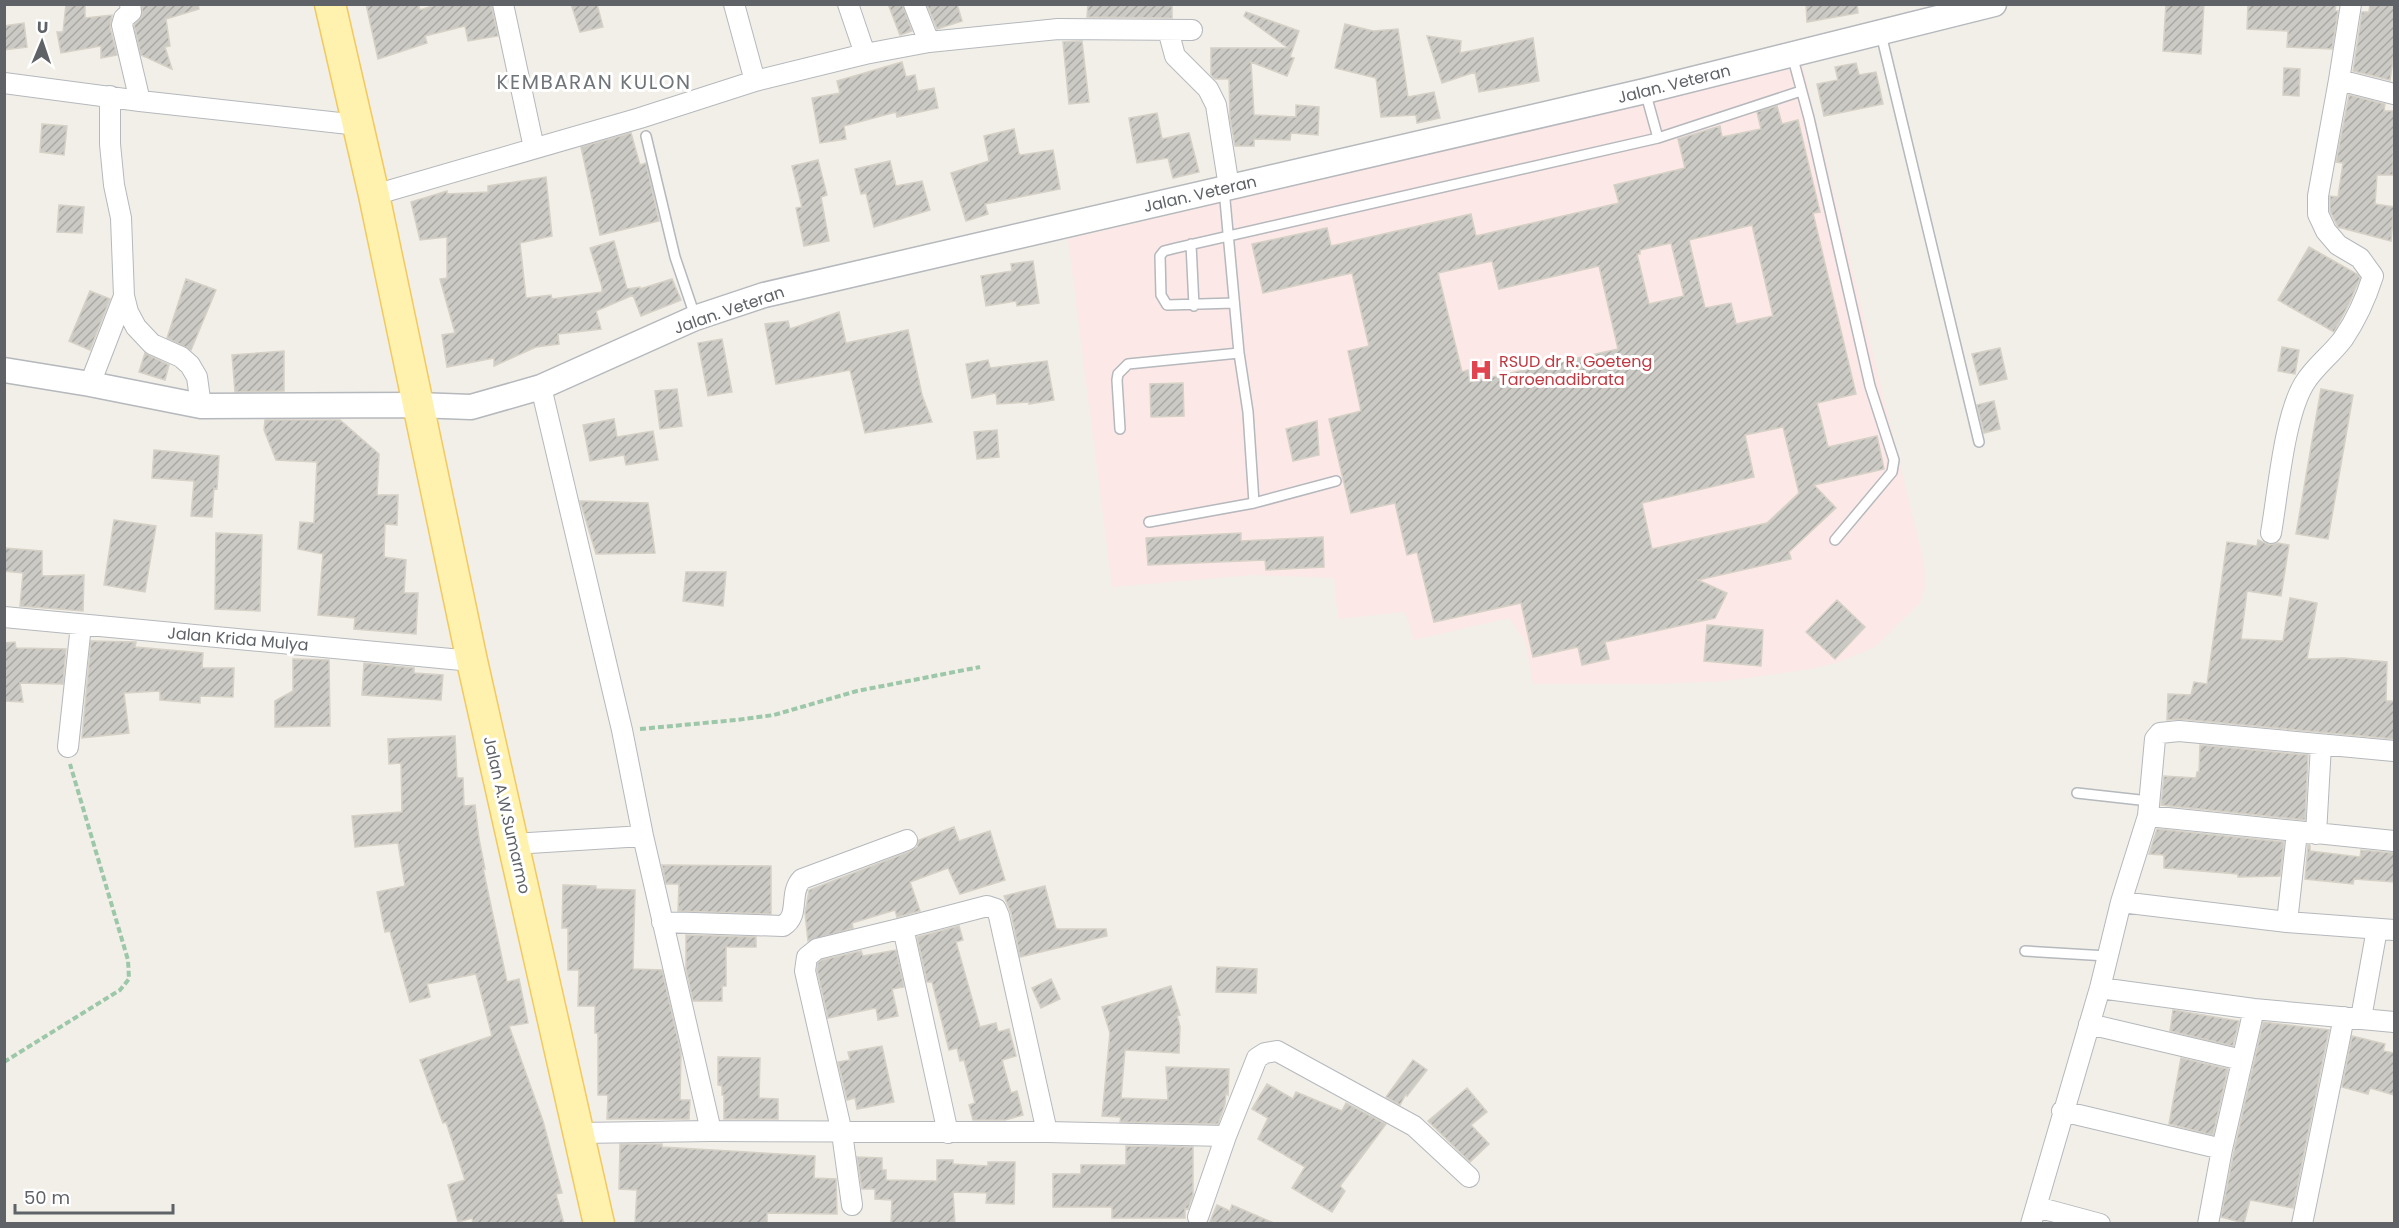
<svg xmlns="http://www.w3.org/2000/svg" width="2399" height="1228" font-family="Poppins,sans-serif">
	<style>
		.medical { fill: #fce8e6 }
		.building { fill: url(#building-hatch); stroke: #d6d1c6; stroke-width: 1.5; fill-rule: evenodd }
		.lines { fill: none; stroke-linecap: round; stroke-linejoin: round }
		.service-casing { stroke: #b5b8bc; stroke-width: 12 }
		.minor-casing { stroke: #b5b8bc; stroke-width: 22 }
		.tertiary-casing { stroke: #b5b8bc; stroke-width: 27 }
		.primary-casing { stroke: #f2c960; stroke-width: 33 }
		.path { stroke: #9cc7a9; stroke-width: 4; stroke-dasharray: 6 3; stroke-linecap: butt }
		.service { stroke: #fff; stroke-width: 9 }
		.minor { stroke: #fff; stroke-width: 20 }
		.tertiary { stroke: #fff; stroke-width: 24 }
		.primary { stroke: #fff2af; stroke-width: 30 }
		.labels { text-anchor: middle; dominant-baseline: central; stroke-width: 6; stroke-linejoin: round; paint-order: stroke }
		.street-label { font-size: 16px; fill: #5f6368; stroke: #fff }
		.health-label { font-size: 16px; fill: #be3a42; stroke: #fff; text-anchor: start }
		.quarter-label { font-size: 20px; letter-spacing: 1.5px; fill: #70757a; stroke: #fff }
	</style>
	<defs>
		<pattern id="building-hatch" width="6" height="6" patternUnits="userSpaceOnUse" patternTransform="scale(1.5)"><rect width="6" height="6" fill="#cccac5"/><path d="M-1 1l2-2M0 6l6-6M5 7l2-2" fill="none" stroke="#a9a8a4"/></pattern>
	</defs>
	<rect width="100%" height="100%" fill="#f1efe8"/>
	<!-- medical -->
	<path class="medical" d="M1803,66L1924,563L1925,587L1920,603L1875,647L1839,662L1811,669L1726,681L1654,684H1533L1526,643L1509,618L1414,640L1405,612L1338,619L1334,578L1254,575L1112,587L1068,239Z"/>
	<!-- building -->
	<path class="building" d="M66,4H85V18L112,15L110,27L117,55L101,58V46L61,53L57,32H63Z
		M142,4H198L199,9L166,19L170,46L165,47L172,69L141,55L134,25L142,16Z
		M366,4H418L420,10L438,4H491L498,36L468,41L465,26L425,36L427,43L378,59Z
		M571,4H597L603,27L580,32Z
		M888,4H902L912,31L900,35Z
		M957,4L962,21L937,29L927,5Z
		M1088,4H1172V18L1087,17Z
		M1806,4H1857L1858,13L1807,22Z
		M2166,4H2204L2201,54L2163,51Z
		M2248,4H2336L2335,11H2338L2332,49L2287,47L2288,31L2247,29Z
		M2370,4H2394V53L2390,80L2353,71L2362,12H2369Z
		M1246,12L1299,31L1290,57L1294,58L1287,76L1251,62L1254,115L1296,117V105L1319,107L1318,135L1291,133L1290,140L1254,139V146H1235L1230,118L1229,79H1215L1211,75V48H1288L1244,16Z
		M24,23L27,47L4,50V26Z
		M1345,24L1373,31L1398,29L1408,97L1434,92L1440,118L1417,123L1416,115L1381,117L1376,78L1335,68Z
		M1427,36L1461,41L1460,53L1533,38L1539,81L1479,92L1475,72L1442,83Z
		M1082,41L1089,102L1069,104L1063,42Z
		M902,62L906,77L915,75L918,91L934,88L938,108L897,117L896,112L844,126L846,139L820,143L812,98L840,93L837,81Z
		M1856,63L1859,75L1876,72L1883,104L1824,116L1817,84L1838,80L1835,67Z
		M2284,68L2300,69L2299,96L2283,95Z
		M2349,95L2385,104L2384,111H2394L2393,175H2377L2375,204L2394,207L2391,241L2338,227L2330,211V196L2338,197L2343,163L2336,162Z
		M1777,106L1782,124L1798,120L1820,212L1813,213L1856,394L1817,403L1828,447L1877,436L1884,469L1814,485L1836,508L1789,552L1791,559L1698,580L1727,593L1715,618L1605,642L1609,659L1582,665L1578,647L1533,657L1521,603L1434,622L1417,552L1407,555L1395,503L1351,513L1329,419L1361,411L1348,351L1369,346L1352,273L1263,293L1252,244L1327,228L1331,246L1471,214L1476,236L1619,203L1614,185L1685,168L1678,139L1720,126L1722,137L1761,129L1757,112ZM1752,225L1773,316L1736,324L1731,303L1705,308L1689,240ZM1671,243L1684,296L1649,304L1637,254H1640V250ZM1492,261L1499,289L1599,266L1618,349L1470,382L1468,370L1462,372L1438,273ZM1783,427L1799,493L1767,523L1652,549L1642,503L1754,477L1745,435Z
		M1157,113L1162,139L1189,133L1199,172L1173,178L1168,158L1137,163L1129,118Z
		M42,124L67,126L64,155L40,152Z
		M1014,129L1019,154L1021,155L1053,150L1060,189L985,204L988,214L966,221L951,173L989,161L984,136Z
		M631,133L640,165L646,163L659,221L600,235L581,147Z
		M818,160L827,195L821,197L829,241L804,246L796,208L802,207L792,166Z
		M890,161L896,186L922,181L930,210L874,227L866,193L861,194L855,169Z
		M546,177L552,236L520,243L526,298L551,295L552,299L602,292V287L590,248L614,241L627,289L640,287V289L672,279L681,300L641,316L633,295L596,311L601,329L558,334L559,344L536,347L494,366V358L447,367L442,335L455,333L440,279L447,278V237L420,240L411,202L447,191V194L488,192V186Z
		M59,205L84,207L82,233L57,232Z
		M2309,247L2357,274L2360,278L2349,304L2334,332L2278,300Z
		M1033,261L1039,303L1017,306L1016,301L986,306L981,276L1012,271L1011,264Z
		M186,279L216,290L191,350L167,338Z
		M90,291L110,299L90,350L69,341Z
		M839,312L846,343L908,330L922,395L932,422L865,433L850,370L776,384L765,324L788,321L790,329Z
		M722,339L732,392L708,396L698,343Z
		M2282,347L2299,350L2295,374L2278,371Z
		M2000,348L2007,379L1980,385L1972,354Z
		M284,351V391L235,392L232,355Z
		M145,353L169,365L165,380L139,372Z
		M988,360L990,368L1047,361L1054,400L1029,404V402L997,404L996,393L972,398L966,364Z
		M1183,383L1184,416L1151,417L1150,384Z
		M677,389L682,426L660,429L655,391Z
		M2321,389L2353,395L2328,539L2296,534Z
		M1994,401L2000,429L1984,433L1977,405Z
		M614,419L617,437L653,431L658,460L626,465L624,455L590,461L583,425Z
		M265,420H340L379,454L377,495H398L397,525L385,524L384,557L406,560L404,593H418L416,634L354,629L355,618L318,615L323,554L298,549L300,522L314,523L317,462L276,460L264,430Z
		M1317,421L1319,455L1293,461L1286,429Z
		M997,430L999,457L977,459L974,432Z
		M154,450L219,456L217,489L214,488L212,517L191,516L194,481L152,478Z
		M580,501L648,503L655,553L596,554Z
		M114,520L156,526L145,592L104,585Z
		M216,533L262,535L260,611L215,609Z
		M1241,533V541L1323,537L1324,567L1266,570L1265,560L1148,565L1146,538Z
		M2258,540L2270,545L2277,543L2289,545L2281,596L2247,591L2241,639L2283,641L2290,598L2317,603L2307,659L2344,658L2387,662L2386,701H2394V739L2180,719L2167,720L2168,694L2191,695L2194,682L2207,684L2227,542L2257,546Z
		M4,548L42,551V576L84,575L83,611L20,606L23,573L4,571Z
		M686,572H726L723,606L683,601Z
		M1837,600L1865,627L1835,659L1806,632Z
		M1707,625L1763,630L1761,666L1704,661Z
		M91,641L136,642L135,647L203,653L202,668H234L233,697L200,696V703L160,700V691L124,693L129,733L82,738Z
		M15,642L16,648L66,649L63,684L20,683L23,702L4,701V643Z
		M293,659L329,660L330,726L275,727V701L293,691Z
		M364,663L414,668V673L443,675L441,700L362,695Z
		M455,736L457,778H463L464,806L475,805L479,839L485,869L483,868L507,982L519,979L528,1023L509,1026L543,1121L562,1193L556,1194L564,1224H473L472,1218L458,1222L448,1185L465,1180L446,1122L443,1123L420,1060L492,1036L476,974L427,984L430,997L410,1002L390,931L385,932L377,892L405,886L398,843L355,847L352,816L402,812L401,763L389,764L388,739Z
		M2200,745L2308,755L2305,820L2161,805L2164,776L2196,778L2197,772H2199Z
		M954,827L959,841L990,831L1005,880L960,894L948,868L910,882L920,911L897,917L895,910L852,923L853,928L808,941L805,913L809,890L911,851L917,847L919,840Z
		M2157,829L2284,842L2280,876L2238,877V874L2164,868V855L2149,854Z
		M2308,844L2310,845V851L2360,857L2361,850L2394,853V882L2354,879L2353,884L2305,879Z
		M662,865L771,866V914L678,911L679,884H666Z
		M563,885L596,886V889L635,890L633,969L662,970L681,1053L680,1100H690L689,1119H607L608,1095H598V1033H595V1006H578L579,970H568V928H562Z
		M1045,886L1056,929H1106L1107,936L1020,957L1011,913L1004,896Z
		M959,926L963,940L956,942L980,1027L996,1023L998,1032L1009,1029L1016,1056L1002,1060L1011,1093L1017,1091L1023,1115L1005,1120H973L969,1105L975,1103L964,1060L960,1061L957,1048L949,1050L932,982H927L917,937Z
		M686,935L756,937V947H726V986H722V1001H693L686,969Z
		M896,950L904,987L892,989L898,1016L878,1020L876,1008L828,1018L817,970L818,963L822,960L861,951L863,956Z
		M1217,967L1257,969L1256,993L1216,992Z
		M1051,979L1060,999L1041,1008L1032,988Z
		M1171,986L1180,1015L1177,1016L1180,1027L1179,1053L1125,1050L1121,1098L1168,1100L1166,1067L1229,1069L1228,1095L1226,1093L1225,1104L1218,1124L1120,1122L1121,1117L1102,1116L1110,1033L1102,1007Z
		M2173,1010L2239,1021L2233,1046L2170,1031Z
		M2263,1022L2329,1030L2293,1208L2250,1200L2244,1223L2221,1217L2234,1151Z
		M2352,1036L2385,1044L2383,1051L2394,1053V1095L2370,1088L2368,1094L2342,1087Z
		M882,1046L894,1102L857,1109L855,1098L847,1100L838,1062L850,1060L848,1052Z
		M718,1057L760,1058L759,1098L778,1099V1119H724V1095H722V1086L718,1085Z
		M2181,1058L2228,1069L2213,1135L2169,1124Z
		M1413,1060L1427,1070L1407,1096L1406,1094L1400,1105L1386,1097Z
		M1267,1084L1293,1099L1296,1092L1342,1111L1346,1103L1386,1124L1340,1186L1345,1191L1332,1212L1292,1188L1305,1167L1258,1139L1268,1118L1252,1109Z
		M1467,1088L1487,1112L1471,1125L1489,1144L1470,1162L1428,1121Z
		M620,1144H662V1147L815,1156L814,1178L836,1179L837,1214L767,1213V1224H635L637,1190L619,1189Z
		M1126,1146L1193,1147V1195L1188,1209L1185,1208V1218H1112V1207H1053V1174H1081V1165H1126Z
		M857,1157L882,1158V1170H886V1180L937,1181V1160H953V1164L988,1166V1162H1015L1014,1204L986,1203L987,1193L953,1192L955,1224H891L892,1200L875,1199V1189H862Z
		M1217,1205L1230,1211L1232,1205L1276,1224H1209Z"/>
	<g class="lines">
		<!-- service casing -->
		<g class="service-casing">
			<path id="service" d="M1881,34L1979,442
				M1792,55L1809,118L1870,386L1894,460L1892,472L1835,540
				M1645,91L1658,138
				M646,136L675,257L695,316
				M1224,189L1239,353L1248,412L1254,503
				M1191,244L1194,306
				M1234,303L1167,305L1161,295L1160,256L1164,251L1176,248L1658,138L1801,91
				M1120,429L1117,380L1118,374L1128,364L1239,353
				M1149,522L1254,503L1336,481
				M2077,793L2149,801
				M2025,951L2107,956"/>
		</g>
		<!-- minor casing -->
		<g class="minor-casing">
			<path id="minor" d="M130,4L131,12L124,18L122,25L140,101
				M503,4L534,148
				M734,4L755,81
				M848,4L865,54
				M914,4L929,42
				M2351,4L2339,80L2394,94
				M1168,30L1175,56L1208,89L1216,105L1229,187
				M4,83L140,101L358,125
				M110,96V144L114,185L121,218L124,296L128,312L136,327L152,344L181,357L190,365L197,377L201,406
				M374,195L640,118L755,81L865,54L929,42L1058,29L1192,30
				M90,384L124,296
				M541,387L622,730L643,836L711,1131
				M2271,533C2278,493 2284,417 2304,384C2314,367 2331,355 2343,339C2356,320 2366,298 2373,276L2360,258L2338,245L2326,231L2318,214V196L2339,80
				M4,617L472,661
				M68,747L81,625
				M2148,816L2394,841
				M2316,834L2321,745
				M513,844L643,836
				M2121,902L2287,922L2394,930
				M662,922L783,926C801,915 788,893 802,879L907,840
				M2287,922L2297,832
				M2100,988L2254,1009L2394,1022
				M2361,1018L2377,929
				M2089,1024L2242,1060
				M2062,1111L2222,1149
				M580,1133L711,1131L1047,1132L1226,1136L1257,1058L1265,1053L1277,1051L1414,1126L1469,1177
				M948,1133L903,928L987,906L996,909L999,916L1047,1132
				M852,1205L842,1133L805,971L807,957L817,949L903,928
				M2037,1207L2100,1224
				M1198,1217L1226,1136
				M2031,1224L2100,988L2121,902L2148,816L2155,739L2160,733L2179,731L2394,751
				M2208,1224L2222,1149L2254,1009
				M2302,1224L2344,1017"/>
		</g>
		<!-- tertiary casing -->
		<g class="tertiary-casing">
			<path id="tertiary" d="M4,370L90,384L201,406L417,405L471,407L541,387L695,318L764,295L1645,91L1994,4"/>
		</g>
		<!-- primary casing -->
		<g class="primary-casing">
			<path id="primary" d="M330,4L374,195L472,661L599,1224"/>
		</g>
		<!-- path -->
		<path class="path" d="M640,729L736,720L774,715L857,691L980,667
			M4,1062L120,990L129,979L128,960L70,764"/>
		<!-- service -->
		<use href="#service" class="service"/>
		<!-- minor -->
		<use href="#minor" class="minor"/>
		<!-- tertiary -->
		<use href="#tertiary" class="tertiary"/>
		<!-- primary -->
		<use href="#primary" class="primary"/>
	</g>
	<!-- icons -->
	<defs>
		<g id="hospital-bare" transform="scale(1.8)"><path d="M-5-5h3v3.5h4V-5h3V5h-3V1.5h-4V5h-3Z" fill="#e0444e" stroke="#fff" stroke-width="2.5" paint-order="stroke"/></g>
	</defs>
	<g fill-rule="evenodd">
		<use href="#hospital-bare" x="1481" y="370"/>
	</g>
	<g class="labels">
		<!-- street labels -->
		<g class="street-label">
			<text transform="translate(1674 84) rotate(-14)">Jalan. Veteran</text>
			<text transform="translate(1200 194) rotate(-13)">Jalan. Veteran</text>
			<text transform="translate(729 310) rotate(-19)">Jalan. Veteran</text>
			<text transform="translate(238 639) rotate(5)">Jalan Krida Mulya</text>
			<text transform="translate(507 815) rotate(77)">Jalan A.W.Sumarmo</text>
		</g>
		<!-- health labels -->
		<g class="health-label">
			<text x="1499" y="361">RSUD dr R. Goeteng<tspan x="1499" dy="18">Taroenadibrata</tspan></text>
		</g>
		<!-- quarter labels -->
		<g class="quarter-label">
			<text x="594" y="82">KEMBARAN KULON</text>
		</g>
	</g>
	<!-- border -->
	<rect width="2399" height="1228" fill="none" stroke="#5f6368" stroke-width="12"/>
	<!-- north arrow -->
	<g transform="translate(42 42) rotate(2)" stroke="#ffffff" stroke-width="4.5" paint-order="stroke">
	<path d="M0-4.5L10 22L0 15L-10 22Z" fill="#5f6368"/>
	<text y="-9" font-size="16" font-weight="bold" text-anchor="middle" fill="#5f6368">U</text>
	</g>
	<!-- scale -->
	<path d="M15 1204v9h158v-9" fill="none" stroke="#5f6368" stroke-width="3"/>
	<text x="24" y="1204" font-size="18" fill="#5f6368" stroke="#ffffff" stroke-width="4.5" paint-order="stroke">50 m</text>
</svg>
